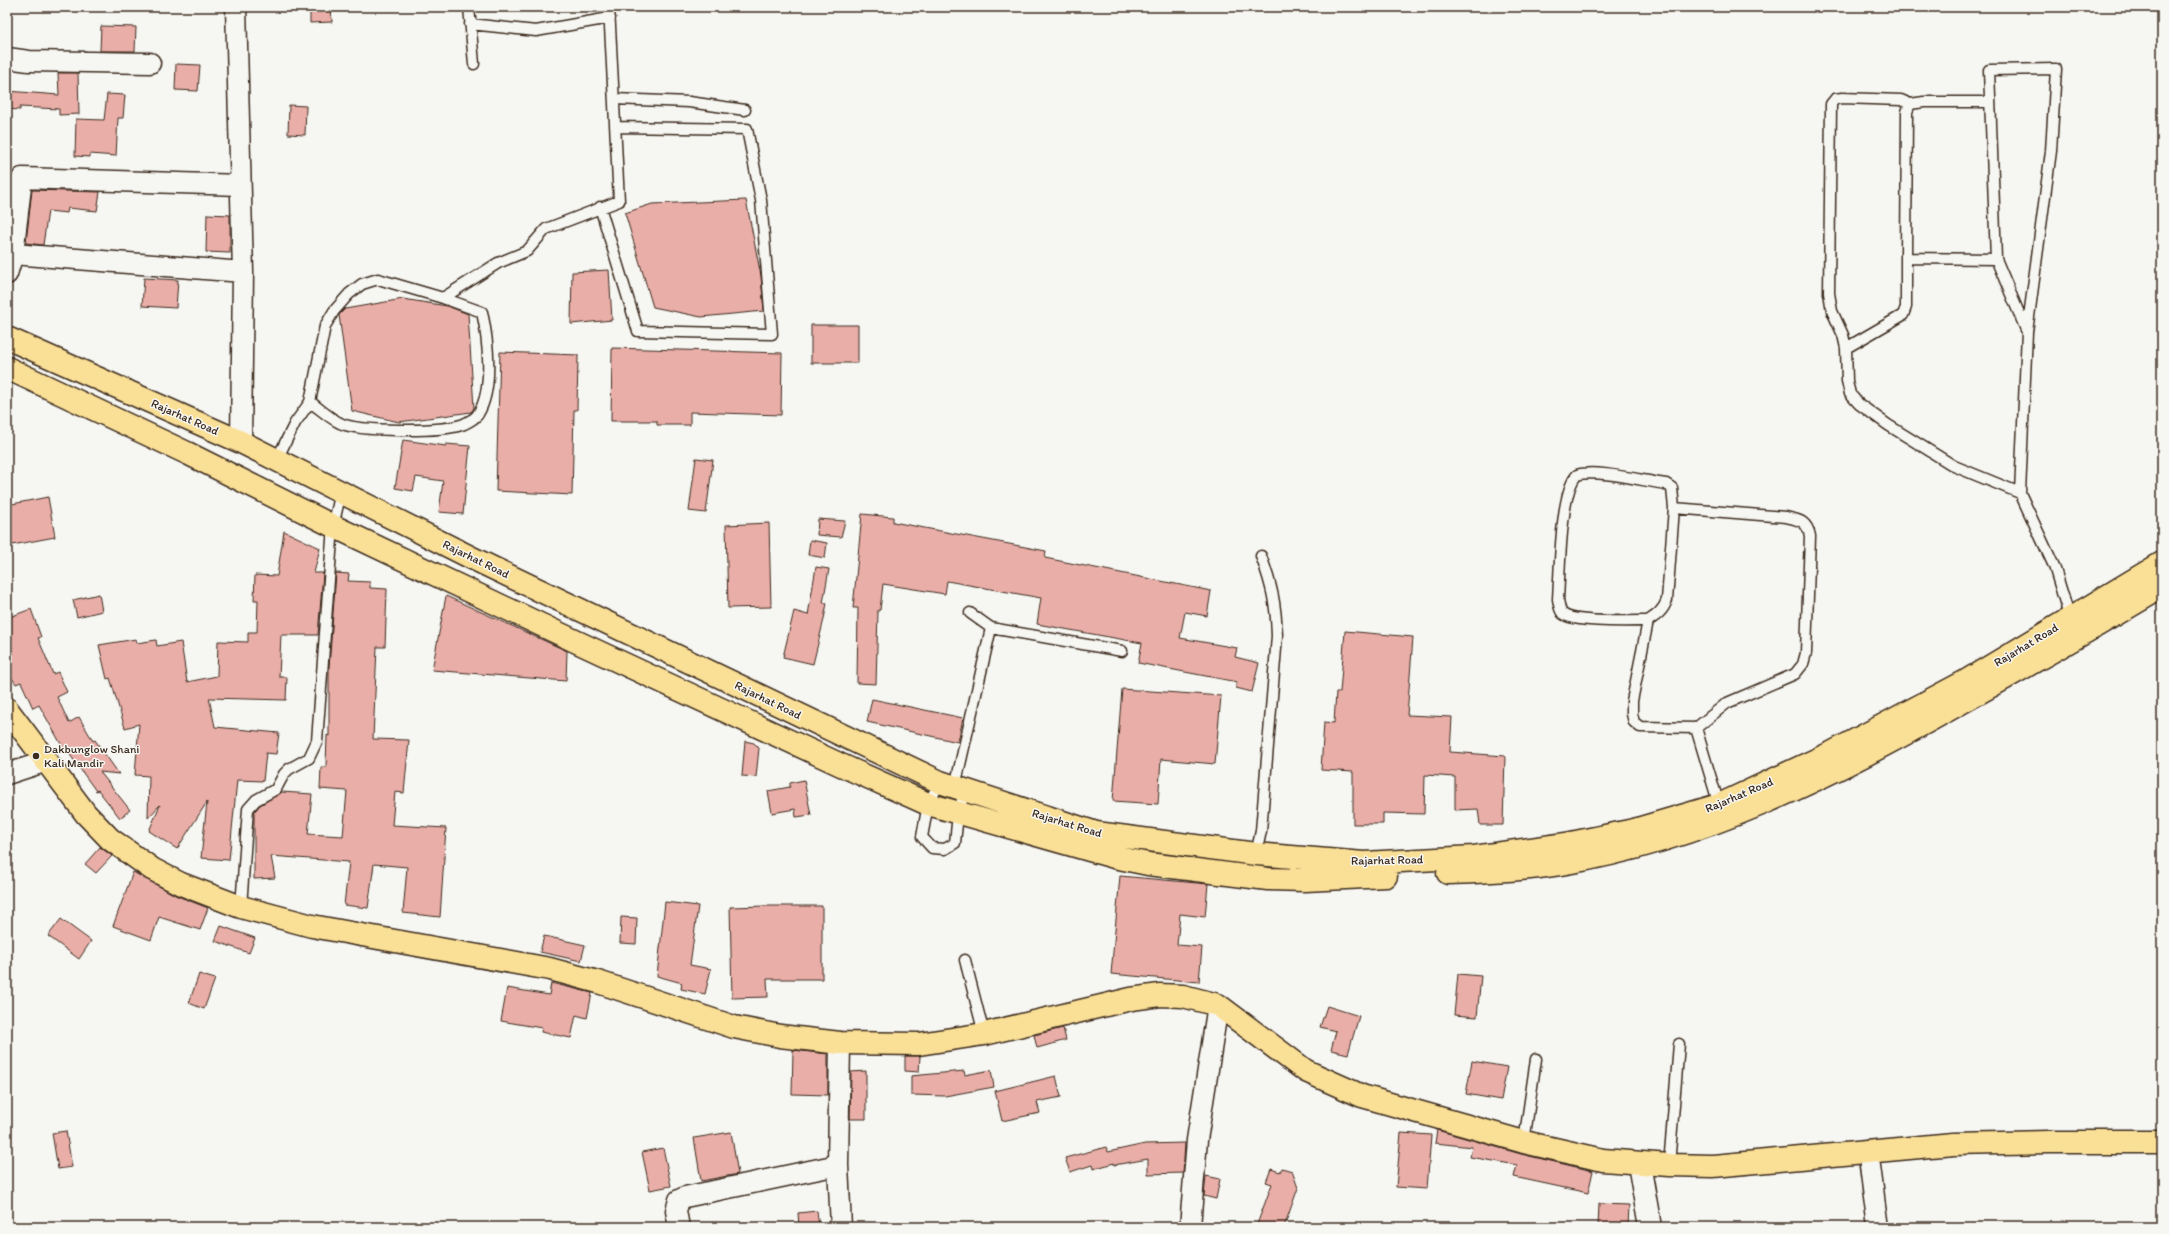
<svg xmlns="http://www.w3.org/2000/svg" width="2169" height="1234" font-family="Itim,sans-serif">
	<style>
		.building { fill: #e9aea7; stroke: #3b2a1e }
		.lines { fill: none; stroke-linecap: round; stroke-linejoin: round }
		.lane-casing { stroke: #3b2a1e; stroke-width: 13 }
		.street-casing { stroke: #3b2a1e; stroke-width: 23 }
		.secondary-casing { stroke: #3b2a1e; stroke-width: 25 }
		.primary-casing { stroke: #3b2a1e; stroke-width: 25 }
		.lane { stroke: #f6f6f2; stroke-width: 10 }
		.street { stroke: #f6f6f2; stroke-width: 20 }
		.secondary { stroke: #f6f6f2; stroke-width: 22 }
		.primary { stroke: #fadf96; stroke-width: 22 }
		.poi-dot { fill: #3b2a1e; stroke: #f6f6f2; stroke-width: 1.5 }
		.labels { text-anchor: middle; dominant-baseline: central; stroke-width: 3; stroke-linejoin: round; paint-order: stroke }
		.street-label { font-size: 12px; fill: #3b2a1e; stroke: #f6f6f2 }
		.poi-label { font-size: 12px; fill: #3b2a1e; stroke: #f6f6f2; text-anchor: start }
	</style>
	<rect width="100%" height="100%" fill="#f6f6f2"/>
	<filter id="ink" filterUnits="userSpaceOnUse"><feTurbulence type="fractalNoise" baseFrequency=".025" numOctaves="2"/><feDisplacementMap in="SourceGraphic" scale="8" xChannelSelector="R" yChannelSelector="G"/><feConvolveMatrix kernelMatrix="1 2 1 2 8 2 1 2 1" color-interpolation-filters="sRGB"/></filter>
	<g filter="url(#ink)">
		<!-- building -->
		<path class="building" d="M310,7H331L332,22L310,23Z
			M101,26L136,27L135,51H100Z
			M176,64L200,65L198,91L175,90Z
			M58,73H78L79,114L59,115V109L20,107V110L7,109V91L59,95Z
			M107,94L125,95L123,118H118L116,156L90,154V157L75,156L76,119L104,120Z
			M289,105L306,106L305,135L288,134Z
			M32,190L100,192L97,211L68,208L67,213L48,211L43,245L26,243Z
			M746,200L761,276L764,311L701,317L653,307L625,213L652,204Z
			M207,214L230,215V253L206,252Z
			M609,270L612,320L571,324L572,272Z
			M144,278L178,280L176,308L142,306Z
			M403,299L447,306L468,314L474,408L471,412L399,422L352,411L339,315L345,309Z
			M811,325H858V363H811Z
			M612,348L782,353L781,415L690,412V425H657V421H611Z
			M500,352L578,355L577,410H574L572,495L496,491Z
			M403,440L446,446V444L470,446L463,514L439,512L443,481L416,477L413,491L395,488Z
			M696,458L713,460L706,513L689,511Z
			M48,497L55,537L7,546V505Z
			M862,514L893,517V522L1046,551L1045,558L1211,591L1207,616L1185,612L1180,638L1237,648L1235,657L1259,663L1252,692L1236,688L1237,682L1138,663L1142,643L1037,624L1041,598L947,581L945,594L883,584L880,610H878L876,684L857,683L858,608H853Z
			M818,519L845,521L841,537L817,535Z
			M769,523L771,607L728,608L726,525Z
			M284,531L320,548L314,573H323L318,635H281L279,677H287L286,700L209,698L215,727L279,733L276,754L266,753L263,781L237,780L229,860L201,858L207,802L177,849L149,831L160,805L148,818L149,776L135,775L139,724L125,728L110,678L107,679L99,645L136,639L137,643L156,640L157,646L181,642L187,682L217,676L218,641L248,642V632H257L258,600H254L255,575L277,576Z
			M810,540L827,543L825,558L808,555Z
			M816,567L829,569L823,603H827L824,619L813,664L783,657L794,611L808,615Z
			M336,573L349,574L348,581L370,582V588L387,589L385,647H377L373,739L409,740L404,793L395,792L392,825L446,828L440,917L403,913L407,867L374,864L368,908L344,905L349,862L271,856L275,878L254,879V812L260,805L282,792L312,794L308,834L343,836L347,791L320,789L321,767H326L327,735L329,736V668Z
			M99,594L102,611L77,617L73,600Z
			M446,596L567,651L566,681L432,670Z
			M31,609L41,637L38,638L53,674L58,672L67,692L57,697L69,723L79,717L93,741L95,740L119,774L100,772L130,810L120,818L98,790L96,791L68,752L66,753L39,705L33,708L21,682L16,684L7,671V618Z
			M1345,631L1413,637L1407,715L1452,717L1450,752L1505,756L1503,825H1480L1478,809L1455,810V777L1425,775L1424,814L1383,813V824H1353V772L1321,770L1324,722L1334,723L1336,692H1340Z
			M1122,689L1221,696L1215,764L1161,759L1158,804L1113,801Z
			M872,699L963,718L958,742L867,722Z
			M745,741L754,743L759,748L756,777L742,776Z
			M804,780L811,815L796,817L795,809L772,813L768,791L790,787V783Z
			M100,847L112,856L96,873L85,864Z
			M133,872L175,895L208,908L200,930L159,917L151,940L113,926Z
			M1120,876L1208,884L1205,917L1180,914L1177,945L1202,947L1199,982L1111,974Z
			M665,902L698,906L690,965L711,969L705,994L681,989L682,983L657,976Z
			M766,906H822V979H767L768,997L732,998L730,907Z
			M621,917L637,918L636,944L620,943Z
			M61,919L91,941L79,959L48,936Z
			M221,926L255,938L249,953L215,941Z
			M544,936L585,945L581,961L540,952Z
			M199,974L215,979L204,1009L189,1003Z
			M1458,974L1481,976L1477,1017L1454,1015Z
			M551,983L592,993L587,1018L576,1015L571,1038L541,1032L542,1028L501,1021L507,988L549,995Z
			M1327,1006L1359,1016L1348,1054L1331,1050L1336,1031L1320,1027Z
			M1063,1028L1066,1040L1037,1048L1034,1035Z
			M793,1050L828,1054V1095L792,1094Z
			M905,1056H920L919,1072L905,1071Z
			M1472,1061L1507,1067L1501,1100L1466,1094Z
			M991,1070L994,1087L945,1096L911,1095V1076L964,1071L965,1075Z
			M866,1071V1119H850L851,1072Z
			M1056,1076L1061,1097L1037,1102L1040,1113L1002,1121L995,1091Z
			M1437,1130L1521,1154L1593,1171L1588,1193L1514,1177L1517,1165L1470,1157L1472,1147L1435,1143Z
			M66,1131L72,1167L58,1169L52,1133Z
			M731,1132L738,1174L701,1181L694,1138Z
			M1401,1133L1431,1135L1427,1189L1396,1187Z
			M1185,1143L1183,1173L1148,1174V1159L1114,1165V1163L1093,1169L1092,1165L1070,1172L1065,1158L1106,1147L1108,1152L1145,1144Z
			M663,1148L671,1186L650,1190L642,1152Z
			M1282,1168L1292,1171L1298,1188L1284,1227H1256L1272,1184L1266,1182L1271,1169L1280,1172Z
			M1206,1176L1220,1179L1216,1199L1204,1196Z
			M1599,1204L1629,1205L1628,1227H1598Z
			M817,1211L819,1227H799L798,1213Z"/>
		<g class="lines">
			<!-- lane casing -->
			<g class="lane-casing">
				<path id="lane" d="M469,7L474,64
					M470,24L536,31L610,18
					M614,99L689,102L745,110
					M1990,102H1924L1910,104L1907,112L1906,258L1996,259
					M1910,104L1901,100L1842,98L1835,99L1831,104L1829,293L1832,311L1843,335L1846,348L1847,381L1850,394L1859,404L1888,425L1954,466L2020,493
					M600,207L638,331L772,334L761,200L747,129L615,127
					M2027,332L1996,259L1989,70L2056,69L2051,151L2027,332L2020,493L2054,566L2070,619
					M1846,348L1903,315L1906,307V258
					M310,402L325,326L334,311L349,294L362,284L378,279L443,298
					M277,459L295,423L310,402C319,408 329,418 340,423C358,432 441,432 461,425C465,424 476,418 478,414C494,389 488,339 482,312L443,298L498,263L527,251L546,229L619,201L609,7
					M1674,508L1786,517C1800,520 1807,521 1810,536L1806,653L1803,664L1795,674L1727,703L1696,728
					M1648,621C1632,621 1574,623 1563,614C1559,610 1559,604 1558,599C1560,572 1560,492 1577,475C1597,469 1643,481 1666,484L1672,488L1674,508L1667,600C1663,611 1657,615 1648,621L1632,701V714L1634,722L1640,727L1696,728L1719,805
					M991,628L1122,651
					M940,782L928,804L922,837L932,848L945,849L955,843L958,814L965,790
					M955,787L991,628L970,613
					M1256,854L1261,831L1277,636C1276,604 1272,586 1261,556
					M241,907L248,809L256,800L276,789L284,774L289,769L309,758L317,741L333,526L341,492
					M965,960L984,1034
					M1524,1142L1536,1059
					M1669,1165L1679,1044"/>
			</g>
			<!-- street casing -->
			<g class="street-casing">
				<path id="street" d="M236,7L243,272L241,442
					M7,58L29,61L150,63
					M13,254L243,272
					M7,274L13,254L22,178L240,185
					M7,774L47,761
					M840,1043L838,1165L841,1227
					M1868,1151L1878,1227
					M679,1227L676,1211L679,1200L685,1197L838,1165
					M1190,1227L1197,1140L1218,1005"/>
			</g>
			<!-- secondary casing -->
			<g class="secondary-casing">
				<path id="secondary" d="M1639,1164L1650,1227"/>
			</g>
			<!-- primary casing -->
			<g class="primary-casing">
				<path id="primary" d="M7,338L241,442L472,558L940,782L1096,833L1256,854L1364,863L1474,857L1566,844L1634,830L1719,805L1833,752L1966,681L2162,563
					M7,368L187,453L333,526L575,641L841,765L928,804L1114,857L1148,864L1268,879L1305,880L1386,876
					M7,709L86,814L110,839L152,869L181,884L241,907L312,926L550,969L598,982L734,1027L780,1036L840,1043L919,1044L984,1034L1131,999L1160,995L1183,996L1218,1005L1306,1071L1362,1096L1524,1142L1603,1160L1669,1165L1713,1166L1953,1144L2048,1142H2162
					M1448,873C1486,872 1524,870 1561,864C1705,840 1834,775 1959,704C2027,666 2095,627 2162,587"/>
			</g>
			<!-- lane -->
			<use href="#lane" class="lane"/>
			<!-- street -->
			<use href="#street" class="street"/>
			<!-- secondary -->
			<use href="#secondary" class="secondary"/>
			<!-- primary -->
			<use href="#primary" class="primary"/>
		</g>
	</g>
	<!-- markers -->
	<circle class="poi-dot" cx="36" cy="756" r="4"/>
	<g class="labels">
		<!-- street labels -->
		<g class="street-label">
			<text transform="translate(185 417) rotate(24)">Rajarhat Road</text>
			<text transform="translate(476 559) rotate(26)">Rajarhat Road</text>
			<text transform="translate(2026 645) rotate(-31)">Rajarhat Road</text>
			<text transform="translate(768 700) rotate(26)">Rajarhat Road</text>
			<text transform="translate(1739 795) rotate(-23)">Rajarhat Road</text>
			<text transform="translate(1067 823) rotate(17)">Rajarhat Road</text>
			<text transform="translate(1387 860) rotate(-1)">Rajarhat Road</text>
		</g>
		<!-- poi labels -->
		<g class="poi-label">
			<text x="44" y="749">Dakbunglow Shani<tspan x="44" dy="14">Kali Mandir</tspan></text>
		</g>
	</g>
	<!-- margin -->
	<rect width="2169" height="1234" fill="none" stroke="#f6f6f2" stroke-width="24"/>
	<rect x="12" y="12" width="2145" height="1210" fill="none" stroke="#3b2a1e" stroke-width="1.5" filter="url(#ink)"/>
</svg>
